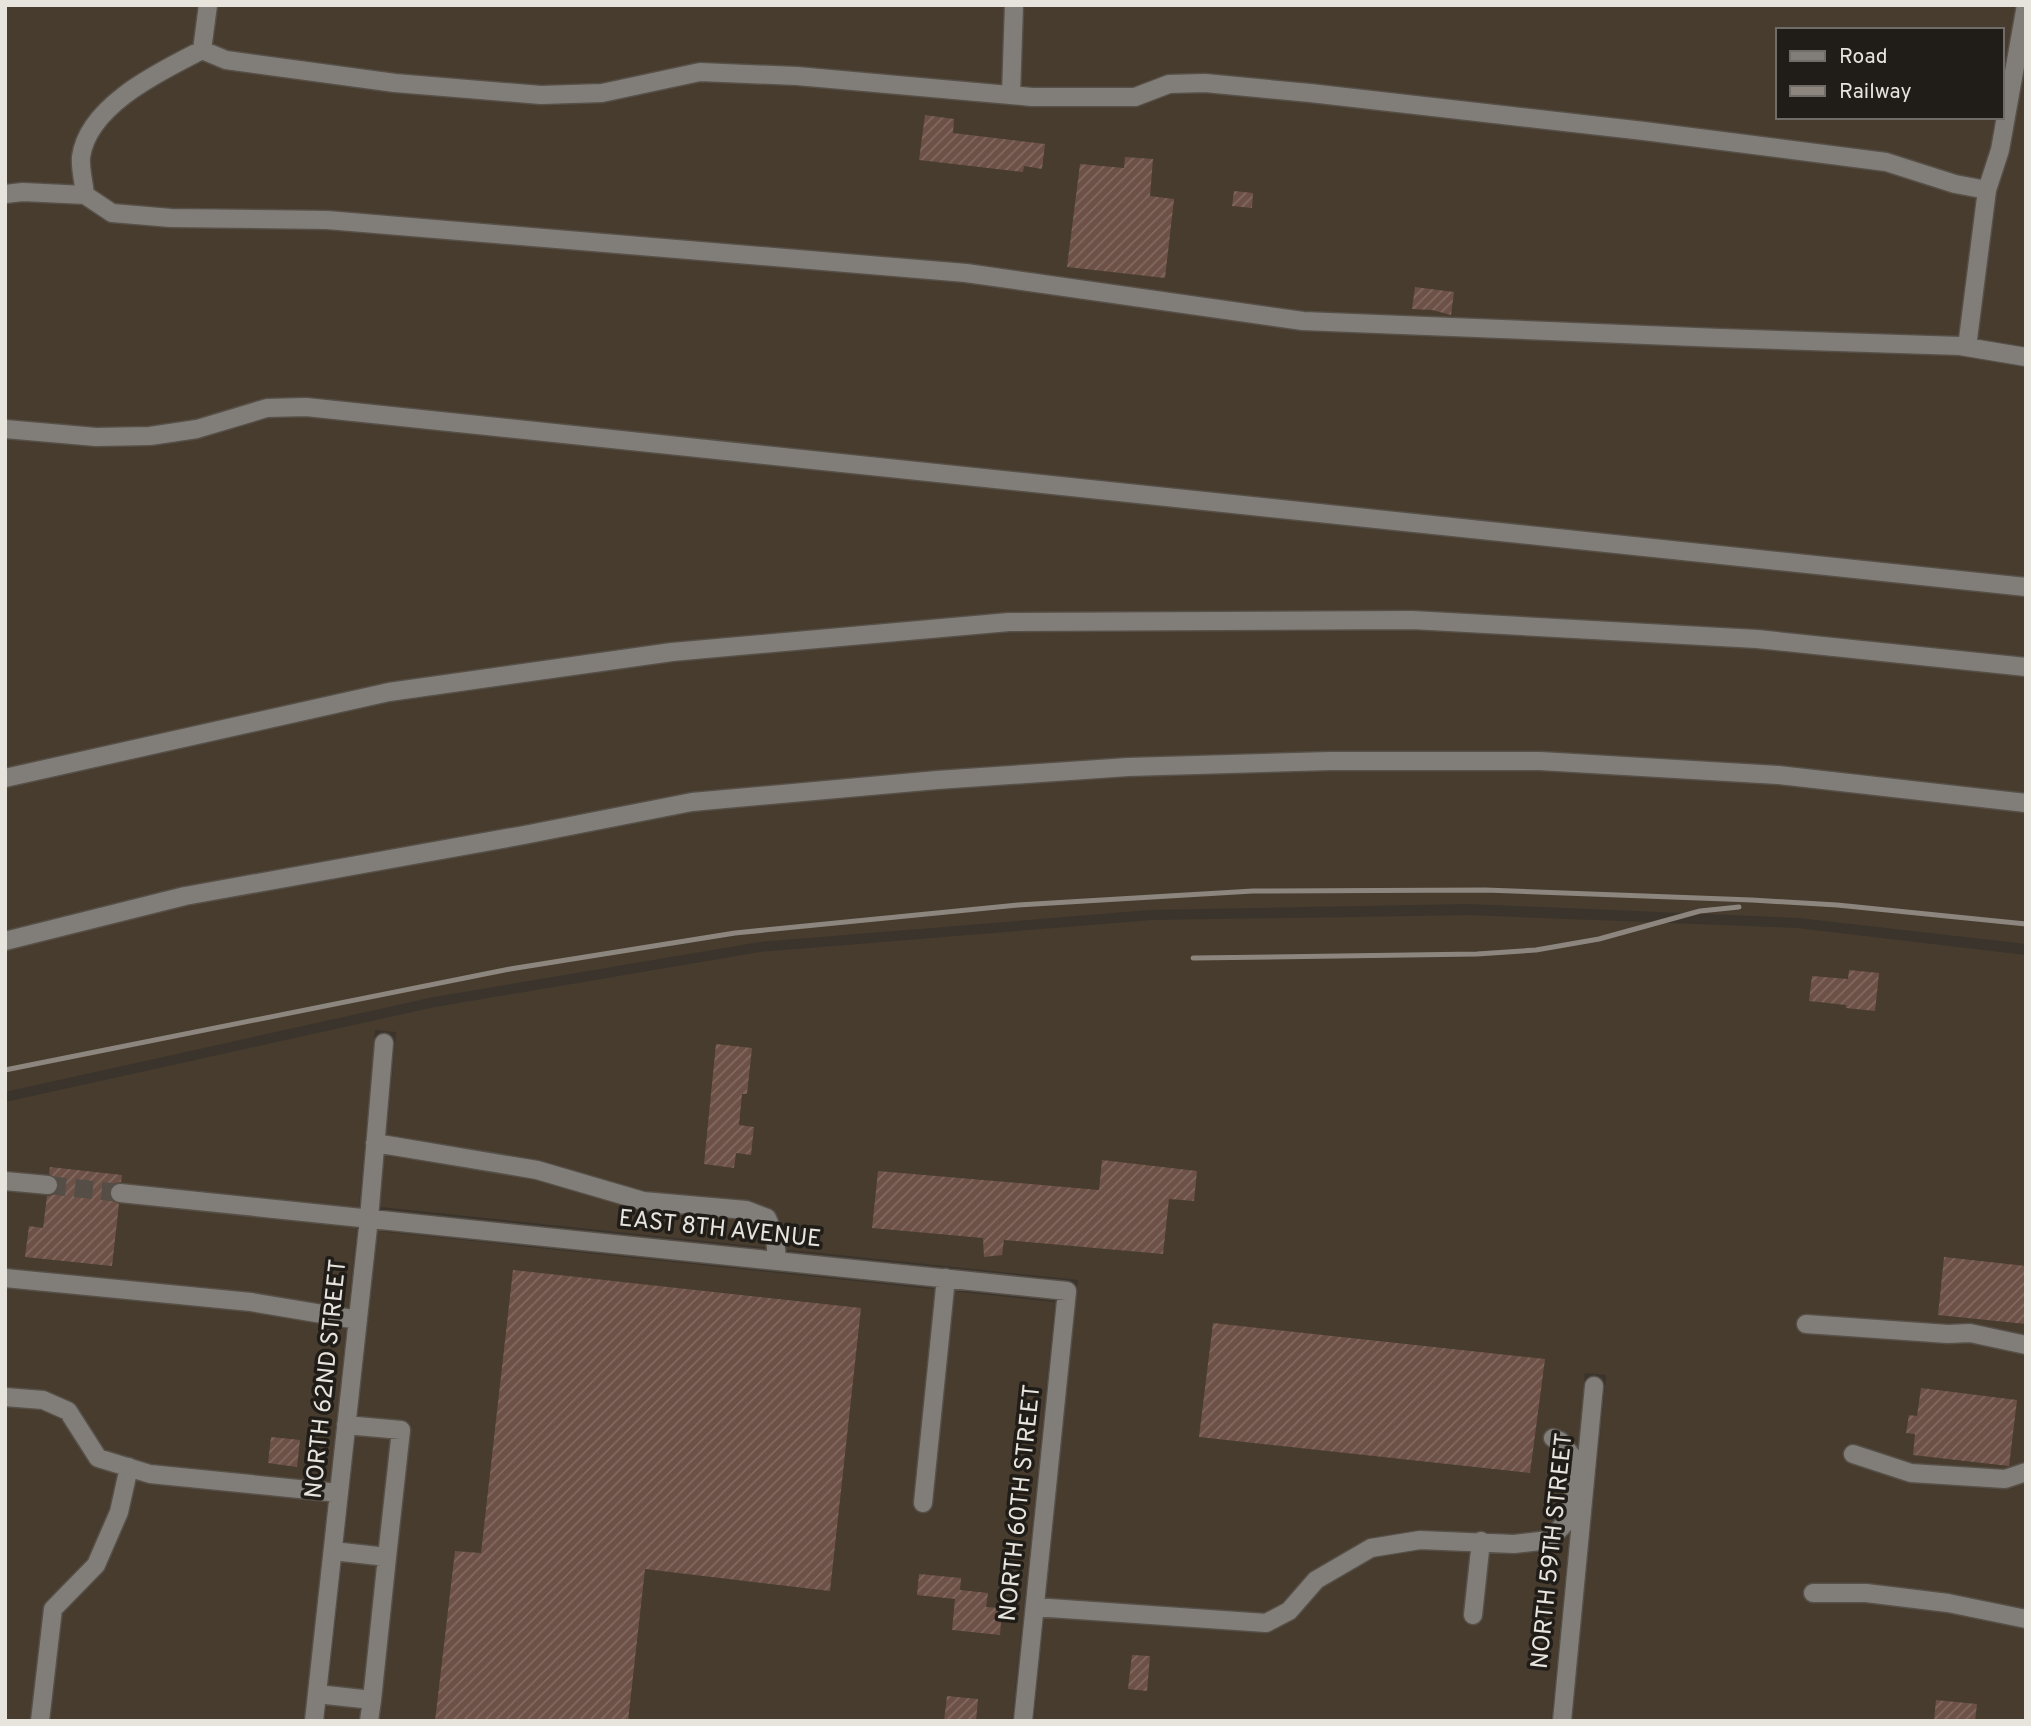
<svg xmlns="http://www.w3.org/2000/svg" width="2031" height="1726" font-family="Overpass,sans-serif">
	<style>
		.built { fill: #473c2e; fill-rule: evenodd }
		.building { fill: url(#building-hatch) }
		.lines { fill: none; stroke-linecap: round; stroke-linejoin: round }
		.minor-tunnel { stroke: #554e47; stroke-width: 18; stroke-dasharray: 18 9; stroke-linecap: butt }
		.minor-casing { stroke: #575048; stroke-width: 21 }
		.minor { stroke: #817e79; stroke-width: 18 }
		.rail { stroke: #8c867f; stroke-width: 5 }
		.labels { text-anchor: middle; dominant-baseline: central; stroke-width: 7; stroke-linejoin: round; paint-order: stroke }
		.street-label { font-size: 24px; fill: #e7e3dd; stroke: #201d19 }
	</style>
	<defs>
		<pattern id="building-hatch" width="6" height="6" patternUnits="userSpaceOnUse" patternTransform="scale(1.75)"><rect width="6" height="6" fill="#6d5147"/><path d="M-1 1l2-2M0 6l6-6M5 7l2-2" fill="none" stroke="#826a61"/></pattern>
	</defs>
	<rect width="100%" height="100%" fill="#3b342c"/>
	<!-- built -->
	<path class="built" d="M5,5H2026V944L1798,918L1469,904L1151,910L760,942L434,997L5,1092ZM1777,30H2001V117H1777Z
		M1469,915L1797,928L2026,955V1721H1572L1606,1375L1585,1373L1551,1721H1034L1078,1280L380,1207L396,1032L375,1030L358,1217L304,1721H5V1102L435,1007L760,952L1152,920Z
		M378,1231L1055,1302L1012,1721H325Z"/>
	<!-- building -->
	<path class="building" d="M925,115L954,119L953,133L1045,144L1042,169L1024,166L1023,172L919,160Z
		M1125,157L1153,159L1150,196L1174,199L1165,278L1067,267L1080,164L1124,168Z
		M1234,191L1253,193L1252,208L1232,206Z
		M1415,287L1454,292L1451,315L1432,310L1412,309Z
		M1849,970L1879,973L1875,1011L1846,1008V1005L1809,1001L1812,976L1848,979Z
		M716,1044L752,1048L747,1094H742L739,1125L754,1127L751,1155L736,1153L734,1168L704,1164Z
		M1102,1160L1197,1171L1194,1201L1169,1199L1163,1254L1004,1240L1002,1255L984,1257L983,1238L872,1228L878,1171L1099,1190Z
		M50,1167L122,1175L121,1182L115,1183L109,1191L110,1198L119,1204L112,1266L25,1257L29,1226L43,1228L47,1196L53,1195L59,1187L58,1180L49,1174Z
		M1944,1257L2026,1266V1324L1938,1315Z
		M513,1270L861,1308L830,1591L645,1569L628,1721H435L455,1551L481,1553Z
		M1213,1323L1545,1359L1530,1473L1199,1437Z
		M1921,1388L2017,1400L2009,1466L1913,1455L1915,1434L1906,1433L1909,1415L1917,1416Z
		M271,1437L300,1440L297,1467L268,1463Z
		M919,1574L961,1578L960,1590L988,1593L986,1607L1002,1608L1000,1635L952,1630L955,1599L917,1595Z
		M1132,1655L1150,1656L1147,1691L1128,1689Z
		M947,1696L978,1699L976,1721H944Z
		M1936,1700L1977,1704L1975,1721H1934Z"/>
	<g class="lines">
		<!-- minor-tunnel -->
		<path class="minor-tunnel" d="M48,1185L120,1193"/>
		<!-- minor casing -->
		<g class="minor-casing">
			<path id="minor" d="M208,5L202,50L226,60L395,83L541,95L602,93L700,72L797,76L1032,97H1135L1169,84L1205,83L1310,93L1644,131L1886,162L1955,184L1987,190L2000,150L2026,5
				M202,50C161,71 88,105 81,157C80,169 84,183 85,195L112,213L171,218L327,220L966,273L1303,321L1720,338L1960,346L2026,357
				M1011,95L1014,5
				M5,194L23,192L85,195
				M1967,347L1987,190
				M5,429L96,437L150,436L197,429L267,408L306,407L2026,587
				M5,778L389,692L672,652L1009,622L1412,620L1757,639L2026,667
				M5,941L185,896L524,835L692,802L937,780L1128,767L1330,761H1540L1778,775L2026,803
				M375,1143L537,1170L643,1201L746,1210L767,1218L775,1237L777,1260
				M5,1181L48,1185
				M120,1193L1067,1291L1023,1721
				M5,1278L251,1302L358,1320
				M1806,1324L1948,1334L1970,1333L2026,1345
				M5,1397L43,1400L68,1411L98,1458L150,1474L339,1493
				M1853,1454L1911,1473L2005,1479L2026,1472
				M923,1503L946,1278
				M333,1551L387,1557L401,1430L346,1425
				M1813,1593H1866L1948,1603L2026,1619
				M1035,1607L1266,1623L1289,1611L1316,1580L1371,1548L1420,1540L1514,1544L1549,1540L1567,1521L1578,1476L1571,1455L1560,1441L1553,1438
				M1473,1615L1481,1541
				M317,1694L372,1700L387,1557
				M40,1721L53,1609L96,1565L119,1512L129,1467
				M314,1721L369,1218L384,1043
				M369,1721L372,1700
				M1562,1721L1594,1386"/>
		</g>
		<!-- minor -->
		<use href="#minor" class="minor"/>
		<!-- rail -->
		<path class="rail" d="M1193,958L1477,954L1536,950L1599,939L1700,911L1739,907
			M5,1070L510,969L735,933L1018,905L1253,891L1485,890L1752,900L1837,905L2026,924"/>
	</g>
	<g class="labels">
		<!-- street labels -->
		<g class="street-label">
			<text transform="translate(720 1230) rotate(6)">EAST 8TH AVENUE</text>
			<text transform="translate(327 1379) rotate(-84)">NORTH 62ND STREET</text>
			<text transform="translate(1021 1503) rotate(-84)">NORTH 60TH STREET</text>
			<text transform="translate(1553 1551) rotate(-84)">NORTH 59TH STREET</text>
		</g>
	</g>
	<!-- border -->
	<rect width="2031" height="1726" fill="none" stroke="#e7e3dd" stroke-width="14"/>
	<!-- legend -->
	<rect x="1776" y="28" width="228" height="91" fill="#201d19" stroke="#706c67" stroke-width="2"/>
	<rect x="1790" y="51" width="35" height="10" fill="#817e79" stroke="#706c67" stroke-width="2"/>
	<text x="1839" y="63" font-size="21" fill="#e7e3dd">Road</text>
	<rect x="1790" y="86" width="35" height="10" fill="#8c867f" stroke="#706c67" stroke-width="2"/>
	<text x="1839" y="98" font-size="21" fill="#e7e3dd">Railway</text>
</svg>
